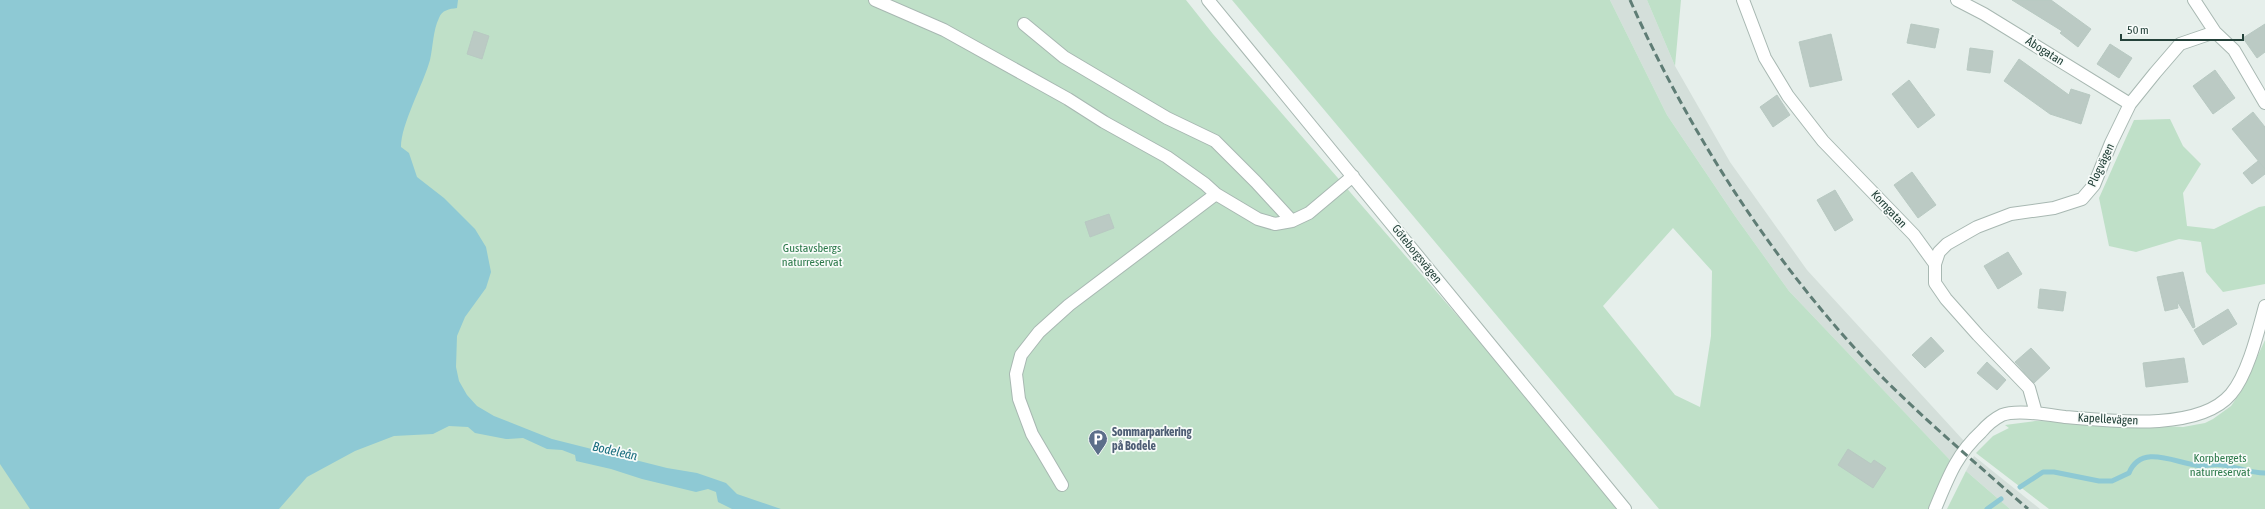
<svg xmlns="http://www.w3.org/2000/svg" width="2265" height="509" font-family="'Asap Condensed',sans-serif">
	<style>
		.built { fill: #d4dfda }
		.green { fill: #bfe0c8; fill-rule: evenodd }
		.water { fill: #8ec9d4 }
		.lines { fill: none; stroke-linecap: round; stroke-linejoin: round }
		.stream { stroke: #8ec9d4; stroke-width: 5 }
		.building { fill: #bbcac4; stroke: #b8c9c2 }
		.minor-casing { stroke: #a8b8b2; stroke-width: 14 }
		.minor { stroke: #fff; stroke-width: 12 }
		.rail { stroke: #5f7d75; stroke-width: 3; stroke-dasharray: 8 4; stroke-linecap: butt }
		.labels { text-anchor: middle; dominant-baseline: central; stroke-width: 3.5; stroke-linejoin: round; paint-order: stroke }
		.street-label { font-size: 12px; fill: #24423a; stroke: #f7fbf9 }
		.park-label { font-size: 12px; fill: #2d7a4b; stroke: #f7fbf9 }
		.service-label { font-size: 12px; font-weight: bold; fill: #4e5e75; stroke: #f7fbf9; text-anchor: start }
		.water-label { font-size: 13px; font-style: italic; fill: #1c6f80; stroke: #f7fbf9 }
	</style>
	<rect width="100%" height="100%" fill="#e6efeb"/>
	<!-- built -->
	<path class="built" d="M1610,0H1647L1675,66L1730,162L1807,270L1964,441L1950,460L1789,291L1735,216L1667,115Z
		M1974,456L2040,509H2010L1966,471Z"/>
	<!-- green -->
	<path class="green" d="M0,0H1186L1213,34L1625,509H0Z
		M1232,0H1610L1667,115L1735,216L1789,291L1950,460L1928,509H1659ZM1673,228L1712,271L1711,336L1700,407L1675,395L1603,306Z
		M1647,0H1681L1675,66Z
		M2170,119L2183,146L2201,164L2183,193L2187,226L2214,229L2259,207L2265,206V284L2223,292L2206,272L2201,242L2179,239L2136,252L2109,246L2099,198L2134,120Z
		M2265,340V509H2049L1976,453L1993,436L2009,428L2005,425L2035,421L2095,422L2183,427L2205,423L2213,419L2231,406L2242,390Z
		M1966,471L2010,509H1947Z"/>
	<!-- water -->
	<path class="water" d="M0,0H458L457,8C449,9 442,10 439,18C433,30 433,47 430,60C423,85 401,124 401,147L409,153L417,177L444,198L475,229L486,247L491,272L486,288L465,317L457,336L456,367L459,381L467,395L477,406L494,416L552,439L667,468L697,473L726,483L737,494L781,509H732L718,502L716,492L708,489L696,492L642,479L611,469L576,461L575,455L562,450L547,449L523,438L506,439L475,433L468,427L449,426L433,434L394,436L355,451L307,477L279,509H30L0,464Z"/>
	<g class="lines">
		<!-- stream -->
		<path class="stream" d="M2020,487L2043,472H2054L2099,481H2112L2129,473C2141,444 2174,462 2195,465C2204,467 2214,463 2223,465C2237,467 2250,473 2265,473
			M1987,509L2001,499"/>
	</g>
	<!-- building -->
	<path class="building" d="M2012,0H2051L2091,29L2078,47L2060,33L2062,31Z
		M1911,24L1939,29L1935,48L1907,43Z
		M2265,24V52L2257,58L2243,38Z
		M474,31L489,36L482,59L467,54Z
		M1831,34L1842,80L1810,87L1799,42Z
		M2110,44L2132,58L2119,78L2097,64Z
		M1970,48L1993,51L1990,73L1967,70Z
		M2019,59L2069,95L2071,89L2090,95L2081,124L2050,114L2004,81Z
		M2215,70L2235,98L2213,114L2193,86Z
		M1909,80L1935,115L1918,128L1892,94Z
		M1777,95L1790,115L1773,127L1760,107Z
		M2253,112L2265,127V169L2232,129Z
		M2258,161L2265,169V174L2252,184L2243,173Z
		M1912,172L1936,205L1918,218L1894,185Z
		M1835,190L1853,220L1835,231L1817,200Z
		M1109,214L1114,228L1090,237L1085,222Z
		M2008,252L2022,274L1998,289L1984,266Z
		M2183,272L2195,327L2193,328L2177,301L2178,308L2165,311L2157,277Z
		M2040,289L2066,292L2063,311L2038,308Z
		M2228,309L2237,324L2203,345L2194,330Z
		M1931,337L1944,351L1925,368L1912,355Z
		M2031,348L2050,368L2034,383L2015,362Z
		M2184,358L2188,382L2146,387L2143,363Z
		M1987,362L2006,380L1997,390L1977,373Z
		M1848,449L1871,464L1874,460L1886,468L1873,488L1838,465Z"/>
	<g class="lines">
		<!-- minor casing -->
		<g class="minor-casing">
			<path id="minor" d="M875,0L944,30L1068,99L1104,122L1167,157L1205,184L1216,194L1258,219L1275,224L1292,221L1309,213L1353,176
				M1208,0L1625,509
				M1743,0L1765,58L1788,96L1823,141L1914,235L1935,264V283L1946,299L1978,335L2029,388L2036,413
				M1957,0L1984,14L2130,104
				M2194,0L2215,32L2234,50L2265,103
				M1024,24L1064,57L1167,118L1215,141L1256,182L1292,221
				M1935,264L1939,252L1947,244L1977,227L2011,214L2054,208L2082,199L2094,185L2111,143L2130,104L2155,73L2180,44L2215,32
				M1062,485L1032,434L1019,399L1016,374L1021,355L1039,332L1069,305L1216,194
				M1935,509C1948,478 1956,455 1981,432C1987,425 1994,419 2002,415C2017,409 2050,415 2065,417C2110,421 2199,432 2231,394C2248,374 2258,332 2265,306"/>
		</g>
		<!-- minor -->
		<use href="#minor" class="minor"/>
		<!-- rail -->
		<path class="rail" d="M1630,0C1690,135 1777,269 1880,375C1927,422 1978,465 2028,509"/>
	</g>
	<!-- icons -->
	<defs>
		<g id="parking-pin" transform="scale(1)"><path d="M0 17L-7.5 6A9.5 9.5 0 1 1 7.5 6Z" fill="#5c6f8a" stroke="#f7fbf9"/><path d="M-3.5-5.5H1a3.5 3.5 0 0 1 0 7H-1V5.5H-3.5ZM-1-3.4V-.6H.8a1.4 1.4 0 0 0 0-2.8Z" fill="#fff"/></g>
	</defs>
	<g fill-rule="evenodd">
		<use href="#parking-pin" x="1098" y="439"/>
	</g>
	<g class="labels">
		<!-- street labels -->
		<g class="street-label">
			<text transform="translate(2045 51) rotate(32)">Åbogatan</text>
			<text transform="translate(2101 165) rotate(-65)">Plogvägen</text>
			<text transform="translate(1889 209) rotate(47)">Korngatan</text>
			<text transform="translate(1417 254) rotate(51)">Göteborgsvägen</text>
			<text transform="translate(2108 419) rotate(3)">Kapellevägen</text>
		</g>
		<!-- park labels -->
		<g class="park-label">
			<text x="812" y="248">Gustavsbergs<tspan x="812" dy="14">naturreservat</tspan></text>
			<text x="2220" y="458">Korpbergets<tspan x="2220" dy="14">naturreservat</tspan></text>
		</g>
		<!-- service labels -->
		<g class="service-label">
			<text x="1112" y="432">Sommarparkering<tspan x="1112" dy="14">på Bodele</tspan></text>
		</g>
		<!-- water labels -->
		<g class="water-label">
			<text transform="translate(615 451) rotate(13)">Bodeleån</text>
		</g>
	</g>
	<!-- scale -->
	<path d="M2121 34v6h122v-6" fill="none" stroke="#24423a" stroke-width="2"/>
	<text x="2127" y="34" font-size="12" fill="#24423a" stroke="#f7fbf9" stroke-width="3" paint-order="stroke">50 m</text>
</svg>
